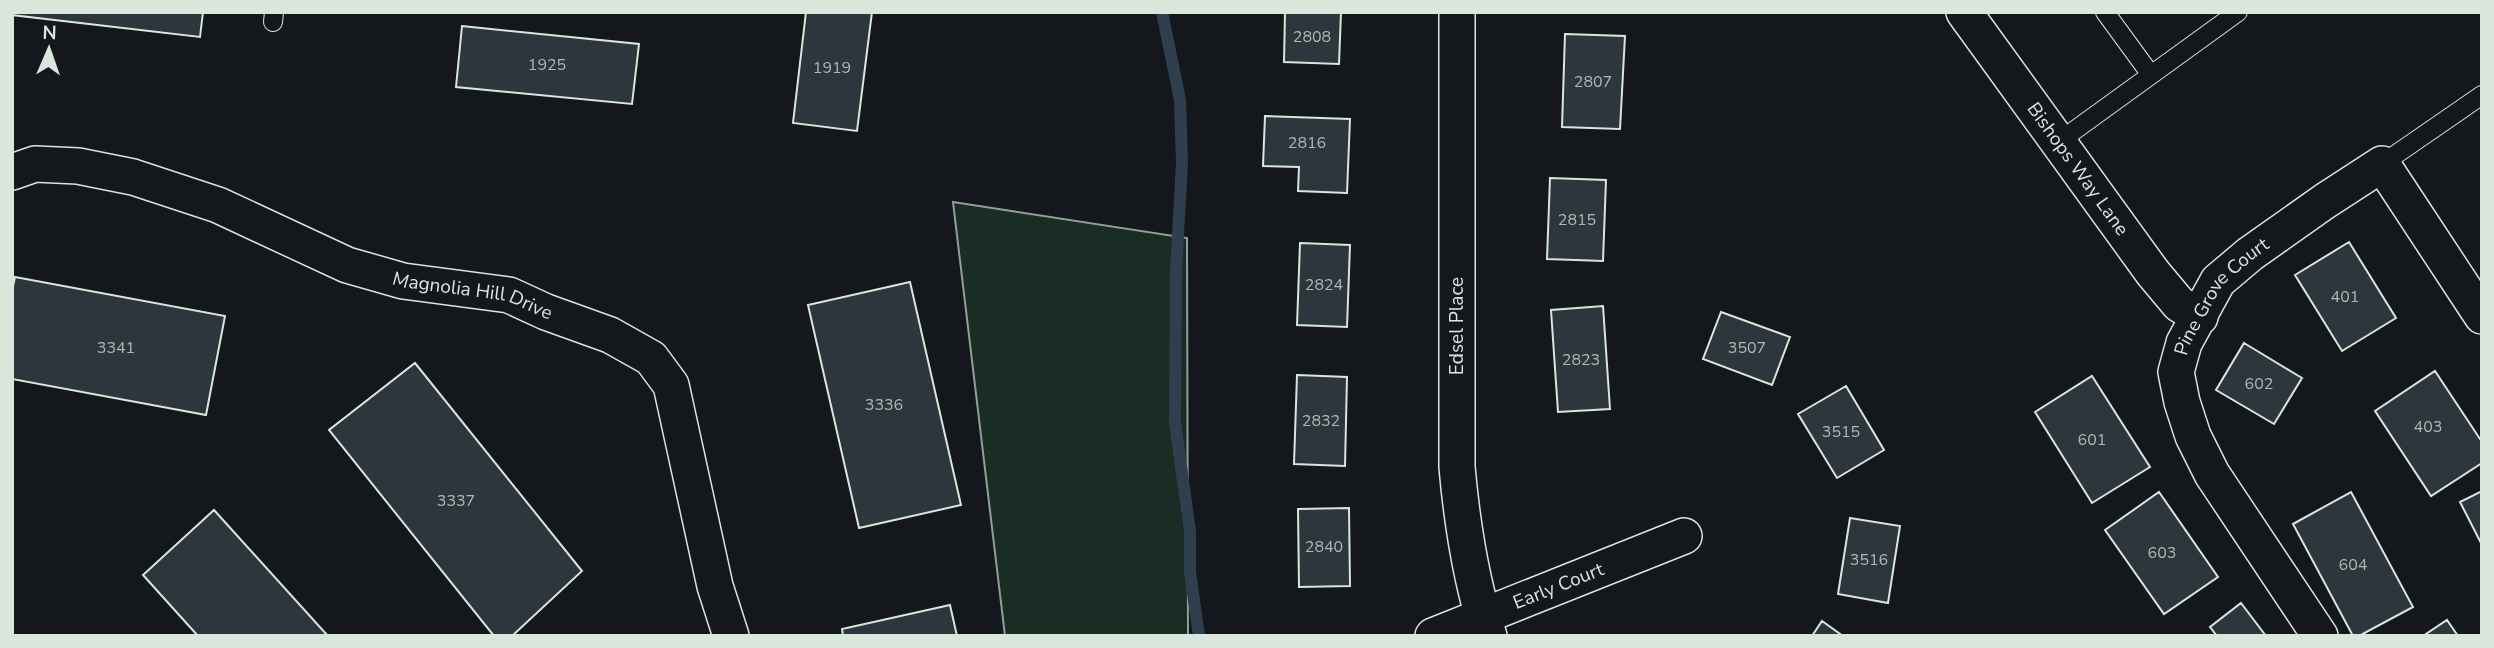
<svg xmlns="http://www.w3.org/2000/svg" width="2494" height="648" font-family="'Nunito Sans',sans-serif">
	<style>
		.green { fill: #1a2d24; stroke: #939e99; stroke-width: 2 }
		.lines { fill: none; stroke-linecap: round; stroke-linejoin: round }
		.stream { stroke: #2f3f4d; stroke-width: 12 }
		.building { fill: #2c363c; stroke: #d8e6dc; stroke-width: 2 }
		.lane-casing { stroke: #d8e6dc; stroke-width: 20 }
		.street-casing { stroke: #d8e6dc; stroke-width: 38 }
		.lane { stroke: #14181c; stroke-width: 18 }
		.street { stroke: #14181c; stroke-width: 35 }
		.labels { text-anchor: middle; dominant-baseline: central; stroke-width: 5; stroke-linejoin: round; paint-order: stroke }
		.number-label { font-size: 16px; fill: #adbab4 }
		.street-label { font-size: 19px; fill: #d8e6dc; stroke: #14181c }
	</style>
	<rect width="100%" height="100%" fill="#14181c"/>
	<!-- green -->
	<path class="green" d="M953,202L1187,238L1188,636H1005Z"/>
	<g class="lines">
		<!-- stream -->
		<path class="stream" d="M1162,12L1180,100L1182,162L1176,271L1175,423L1190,531V572L1199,636"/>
	</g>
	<!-- building -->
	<path class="building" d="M12,12H203L200,37L12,15Z
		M806,12H872L857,131L793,123Z
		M1285,12H1341L1339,64L1284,62Z
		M462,26L639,44L632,104L456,87Z
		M1565,34L1625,36L1620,129L1562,127Z
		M1265,116L1350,119L1347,193L1298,191L1299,167L1263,166Z
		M1550,178L1606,180L1603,261L1547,259Z
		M2349,242L2396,318L2342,351L2295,275Z
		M1300,243L1350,245L1347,327L1297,325Z
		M15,277L225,316L206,415L12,379V291Z
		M910,282L961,505L859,528L808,305Z
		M1603,306L1610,409L1558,412L1551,310Z
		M1721,312L1790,337L1772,385L1703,359Z
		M2244,343L2302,378L2274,424L2216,390Z
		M415,363L582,571L512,636H494L329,430Z
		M2435,371L2482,442V463L2431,496L2375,411Z
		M1297,375L1347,377L1345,466L1294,464Z
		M2092,376L2150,467L2092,503L2035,412Z
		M1846,386L1884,450L1837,478L1798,414Z
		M2482,491V545L2460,502Z
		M2159,492L2218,577L2164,614L2105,530Z
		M2351,492L2413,607L2359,636H2353L2293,524Z
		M1349,508L1350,586L1299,587L1298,509Z
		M214,510L328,636H198L143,575Z
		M1850,518L1900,526L1888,603L1838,594Z
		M2241,603L2266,636H2217L2210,627Z
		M950,605L957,636H843L842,629Z
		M2447,620L2458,636H2423Z
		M1822,621L1843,636H1812Z"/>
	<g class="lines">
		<!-- lane casing -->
		<g class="lane-casing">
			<path id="lane" d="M2105,12L2151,75
				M273,22L274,12
				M2057,143L2238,12
				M2382,164L2482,95"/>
		</g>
		<!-- street casing -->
		<g class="street-casing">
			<g id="street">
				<path d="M1457,12V467C1462,523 1471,582 1489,636"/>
				<path id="s1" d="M1964,12L2153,273L2179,304L2200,317"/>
				<path id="s2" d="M12,172L35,164L78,166L133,177L218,205L347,265L403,281L509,295L546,312L610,335L651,358L671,385L715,586L731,636"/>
				<path id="s3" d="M1433,636L1684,536"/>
				<path id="s4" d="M2320,636L2212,474L2193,436L2182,402L2176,372L2184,343L2218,281L2250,254L2325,201L2382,164L2482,316"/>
			</g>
		</g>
		<!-- lane -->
		<use href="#lane" class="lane"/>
		<!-- street -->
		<use href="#street" class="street"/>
	</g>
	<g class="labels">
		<!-- number labels -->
		<g class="number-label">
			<text x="1312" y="37">2808</text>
			<text x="547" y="65">1925</text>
			<text x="832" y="68">1919</text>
			<text x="1593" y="82">2807</text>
			<text x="1307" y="143">2816</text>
			<text x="1577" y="220">2815</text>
			<text x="1324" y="285">2824</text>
			<text x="2345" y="297">401</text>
			<text x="116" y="348">3341</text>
			<text x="1747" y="348">3507</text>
			<text x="1581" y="360">2823</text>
			<text x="2259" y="384">602</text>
			<text x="884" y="405">3336</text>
			<text x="1321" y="421">2832</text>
			<text x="2428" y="427">403</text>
			<text x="1841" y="432">3515</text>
			<text x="2092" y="440">601</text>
			<text x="456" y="501">3337</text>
			<text x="1324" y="547">2840</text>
			<text x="2162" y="553">603</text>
			<text x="1869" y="560">3516</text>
			<text x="2353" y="565">604</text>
		</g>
		<!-- street labels -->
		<g class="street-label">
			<text stroke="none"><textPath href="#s1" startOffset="194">Bishops Way Lane</textPath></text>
			<text stroke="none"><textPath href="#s2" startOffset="485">Magnolia Hill Drive</textPath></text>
			<text stroke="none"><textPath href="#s4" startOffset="394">Pine Grove Court</textPath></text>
			<text transform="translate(1457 326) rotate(-90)">Edsel Place</text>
			<text stroke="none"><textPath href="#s3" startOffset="135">Early Court</textPath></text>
		</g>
	</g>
	<!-- border -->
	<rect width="2494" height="648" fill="none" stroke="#d8e6dc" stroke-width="28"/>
	<!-- north arrow -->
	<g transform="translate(49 49) rotate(2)" stroke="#14181c" stroke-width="5" paint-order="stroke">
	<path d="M0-5L12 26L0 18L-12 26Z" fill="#d8e6dc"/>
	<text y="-10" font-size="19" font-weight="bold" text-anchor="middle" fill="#d8e6dc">N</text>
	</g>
</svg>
